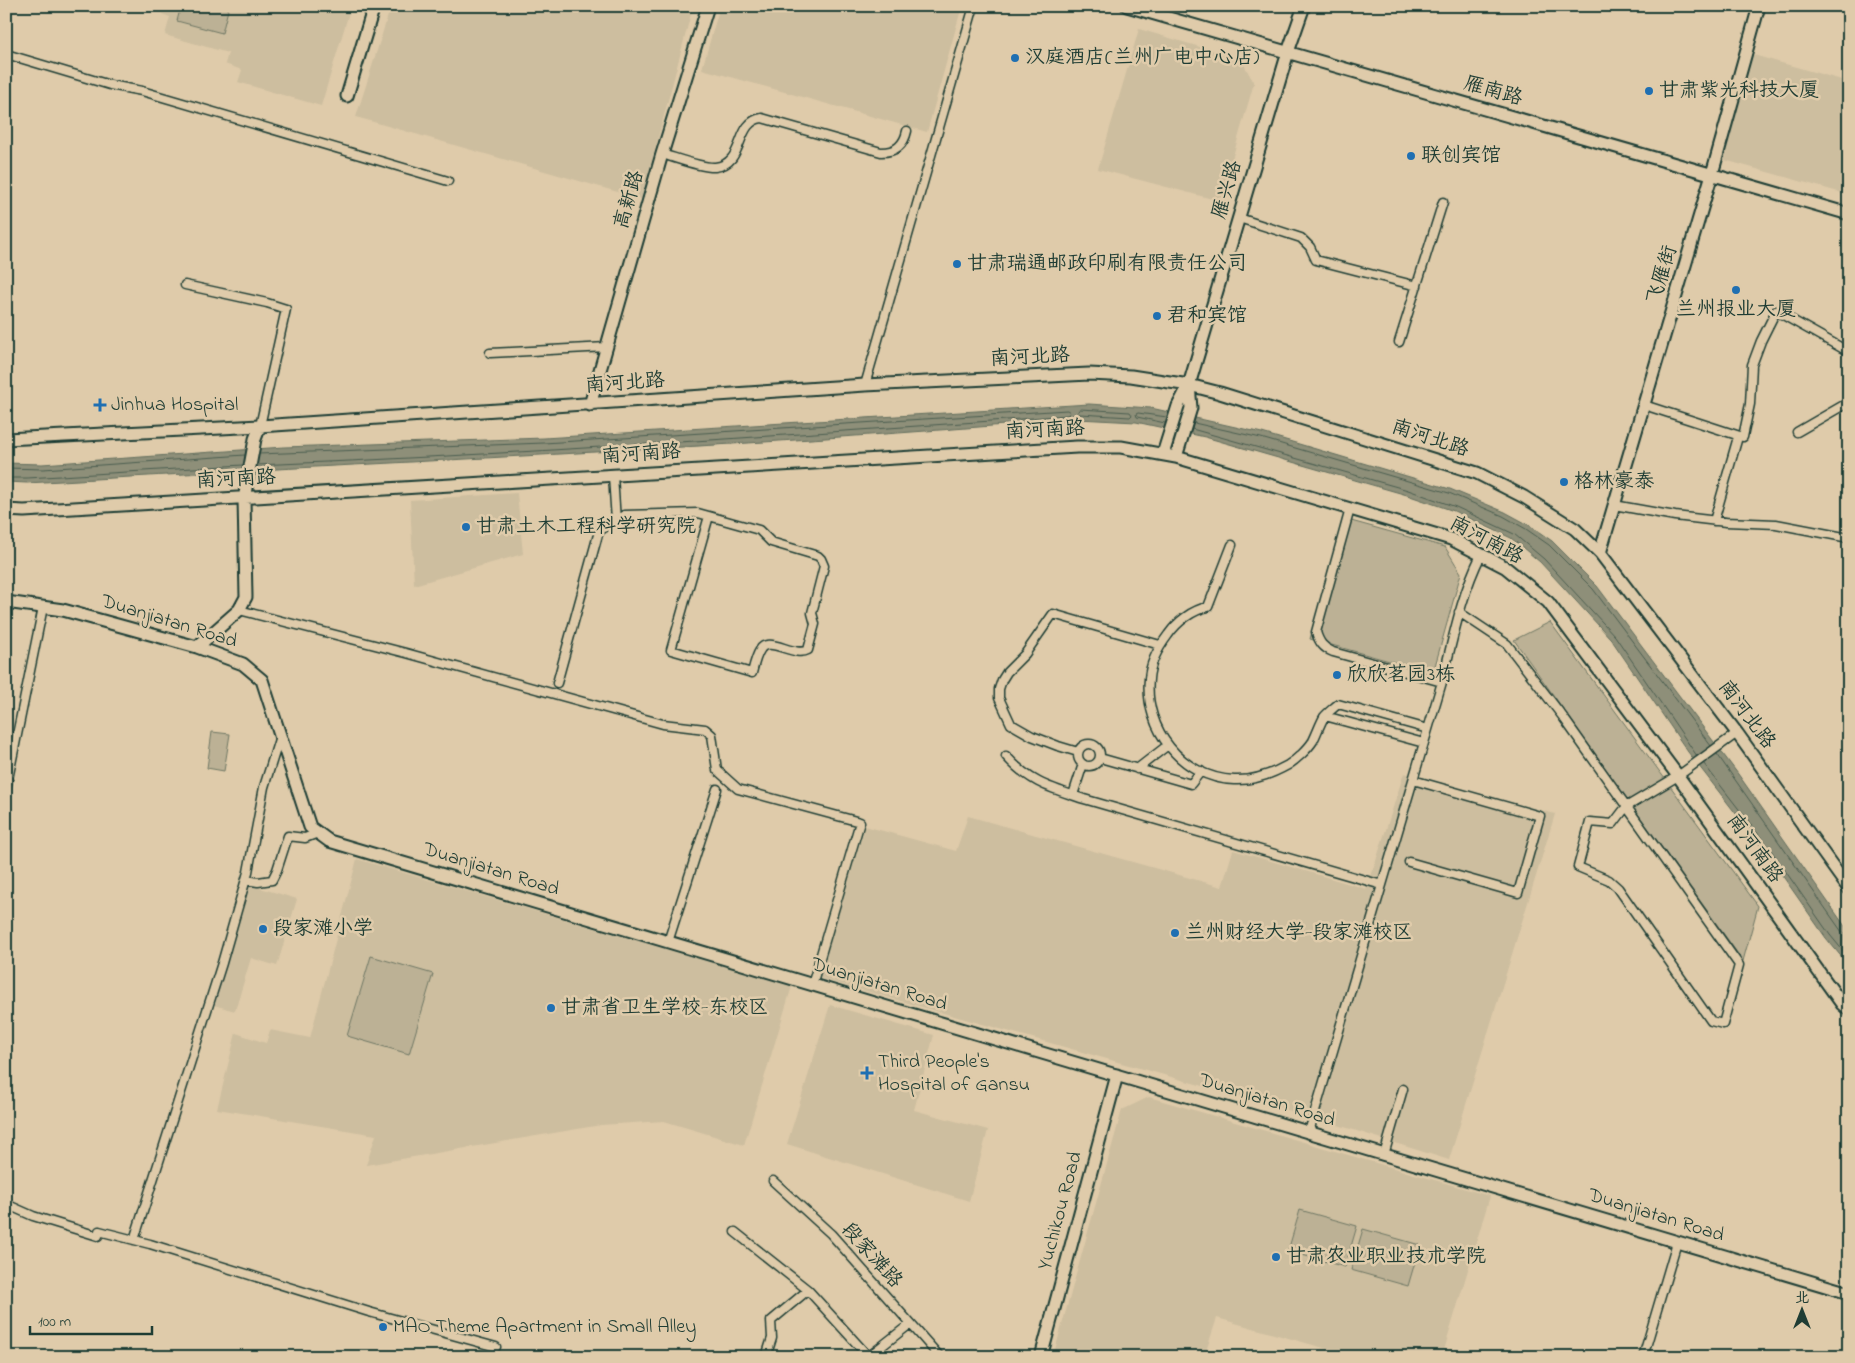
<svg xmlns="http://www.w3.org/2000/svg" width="1855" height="1363" font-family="'Indie Flower','LXGW WenKai TC',sans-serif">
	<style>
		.built { fill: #cdbe9f }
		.green { fill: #bcb195; stroke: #6e7764 }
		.water { fill: #8e8f79; stroke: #626e5d }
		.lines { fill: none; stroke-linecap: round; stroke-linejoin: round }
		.shore { stroke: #4b5e50; stroke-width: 1 }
		.street-casing { stroke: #1f3d34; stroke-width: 11 }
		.secondary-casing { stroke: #1f3d34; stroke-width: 15 }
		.street { stroke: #dfcbaa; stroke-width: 8 }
		.secondary { stroke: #dfcbaa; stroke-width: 11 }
		.poi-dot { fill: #1f6fb2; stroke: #dfcbaa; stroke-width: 2 }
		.labels { text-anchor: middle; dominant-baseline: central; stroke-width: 5; stroke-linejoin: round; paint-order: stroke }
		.poi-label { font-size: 20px; fill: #1f3d34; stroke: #dfcbaa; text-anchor: start }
		.street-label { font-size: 20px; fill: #1f3d34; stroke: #dfcbaa }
	</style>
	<rect width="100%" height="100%" fill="#dfcbaa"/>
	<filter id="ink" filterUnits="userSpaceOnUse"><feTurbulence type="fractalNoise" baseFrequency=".02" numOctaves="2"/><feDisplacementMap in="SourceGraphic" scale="10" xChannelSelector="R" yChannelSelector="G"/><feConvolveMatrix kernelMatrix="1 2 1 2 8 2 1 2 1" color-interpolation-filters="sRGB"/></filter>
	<g filter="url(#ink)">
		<!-- built -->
		<path class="built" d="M164,6H351L321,106L238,82L242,70L225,64L228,53L165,35L170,17L162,14Z
			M391,6H693L642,199L356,117Z
			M720,6H962L927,132L702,69Z
			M1139,29L1241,59L1254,83L1220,201L1098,169Z
			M1750,54L1849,82V170L1842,193L1721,159Z
			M517,493L523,554L414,585L410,500Z
			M1404,773L1555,814L1449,1160L1306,1115L819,978L865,826L956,851L968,816L1222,887L1233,850L1367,889Z
			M357,859L792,986L744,1145L664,1121L601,1125L366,1165L376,1135L217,1109L236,1033L266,1043L270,1030L310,1038Z
			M250,885L297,899L277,966L251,958L235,1011L214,1005Z
			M830,1005L934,1035L914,1110L988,1130L969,1201L787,1144Z
			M1149,1097L1490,1196L1442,1357H1356L1217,1318L1204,1357H1053L1122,1110Z"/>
		<!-- green -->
		<path class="green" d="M181,6H229L222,33L177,21Z
			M1344,519L1445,547L1461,573L1433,673L1310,639Z
			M1550,622L1758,906L1743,961L1514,640Z
			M212,732L230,734L224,771L207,768Z
			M371,956L433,974L409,1054L347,1036Z
			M1300,1210L1357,1226L1345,1267L1288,1251Z
			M1363,1229L1420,1245L1408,1286L1351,1270Z"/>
		<!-- water -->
		<path class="water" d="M1089,404L1151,408L1262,433L1450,489L1505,512L1529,525L1552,541L1597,586L1738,774L1849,932V966L1826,938L1768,855L1688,752L1611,639L1540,562L1511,538L1454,511L1407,495L1205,437L1136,422L1078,419C728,449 377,462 27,483L6,482V463L42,464L284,447L544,438Z"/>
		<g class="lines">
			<!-- shore -->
			<path class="shore" d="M1080,409L1130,412L1132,415L1130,417L1080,414L1078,412Z
				M1165,423L1137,417L1136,414L1138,413L1167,417
				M1194,423L1261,438L1449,493L1503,516L1526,529L1549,545L1593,589L1711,746
				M1192,429L1408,490L1456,507L1514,534L1544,559L1615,636L1697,756
				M257,465C512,455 767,436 1021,419L1068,415L1070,412L1067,410L544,443L259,454
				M6,468L43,469L245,455
				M6,478H27L243,465
				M1717,754L1842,932L1849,934
				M1704,764L1772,852L1830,935L1849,958"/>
			<!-- street casing -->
			<g class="street-casing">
				<path id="street" d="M6,54L110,85L142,91L448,181
					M662,154C676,158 702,168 715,167C746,164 734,122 762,118L881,152C896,152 904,145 907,131
					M1239,218L1301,238L1310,247L1316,260L1417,286
					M185,285L267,303L286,309L260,426
					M1399,342L1443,202
					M490,353L607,347
					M865,385L974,6
					M1644,405L1743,437L1750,404L1752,365L1761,341L1776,311L1849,352
					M1797,432L1849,402
					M613,476L616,521
					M1614,505L1675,516L1726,522L1776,524L1849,538
					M1350,509L1316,632C1319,642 1323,648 1333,652L1442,682
					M1714,521L1738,437
					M1232,545L1208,607C1192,610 1177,622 1168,635C1159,647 1150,663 1149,679C1144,729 1182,778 1234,780C1253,781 1272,774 1288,765C1296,760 1308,749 1313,741C1317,733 1320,724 1324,717C1328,712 1334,708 1338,704L1428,729
					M239,610L406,653L663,724L705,729L712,735L717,770L738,789L860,822L812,985
					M1459,612L1507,644L1563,717L1739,965L1723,1024L1711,1021L1618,888L1609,880L1578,867L1590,822L1613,824L1626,807L1678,776L1737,733
					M557,683L599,531L624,515L698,513L759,530L771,542L818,556L821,559L824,566L812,613L815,624L808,650C794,658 768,635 760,650C756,656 754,665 752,673L671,650L709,516
					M1325,716L1424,743
					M1078 755a11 11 0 1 1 22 0a11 11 0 1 1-22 0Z
					M1078,752L1058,746L1032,736L1011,724L999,698V689L1002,680L1007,672L1025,654L1053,614L1160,645
					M1006,756C1030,783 1051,788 1084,799L1382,885
					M1100,758L1191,784L1201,771
					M1137,769L1168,745
					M6,789L43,607
					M1073,795L1083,764
					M1409,862L1518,893L1540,816L1413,780
					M246,880L258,882L272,880L277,870L288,836L305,838L318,833
					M668,942L717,789
					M1309,1132L1442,682C1453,639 1461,595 1481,555
					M1384,1155L1403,1089
					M773,1181L831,1234L940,1357
					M6,1204L33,1216L98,1236L99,1231L150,1244L369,1312L496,1347
					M735,1232L808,1290L868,1356
					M134,1240L222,963L248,872L264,787L280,736
					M766,1357L772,1338L771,1321L808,1290
					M868,1357L910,1324
					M1643,1357L1677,1242"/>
			</g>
			<!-- secondary casing -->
			<g class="secondary-casing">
				<path id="secondary" d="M1127,6L1849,214
					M347,96L374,6
					M590,405L662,154L708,6
					M6,439L260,426L865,385L1089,374L1131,376L1189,385L1220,393L1477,473L1524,497L1575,529L1600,553L1737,733L1849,889
					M1163,454L1178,406L1189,385L1288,52L1304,6
					M1176,457L1191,408L1189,385
					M6,510L24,511L1077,447H1121L1176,457L1451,539L1505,567L1548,602L1678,776L1842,1004L1849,1010
					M1600,553L1712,174L1759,6
					M6,602L63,610L197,647L243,664L262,680L310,827L329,841L1849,1293
					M197,647L239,610L246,597L244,499L255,439L260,426
					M1041,1357L1117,1075"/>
			</g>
			<!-- street -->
			<use href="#street" class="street"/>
			<!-- secondary -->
			<use href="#secondary" class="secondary"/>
		</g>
	</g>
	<!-- markers -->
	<g class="poi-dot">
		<circle cx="1015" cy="58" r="5"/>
		<circle cx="1649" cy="91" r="5"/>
		<circle cx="1411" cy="156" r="5"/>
		<circle cx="957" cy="264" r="5"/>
		<circle cx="1736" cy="290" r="5"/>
		<circle cx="1157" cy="316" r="5"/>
		<path d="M97.5 397.5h5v5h5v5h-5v5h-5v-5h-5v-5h5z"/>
		<circle cx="1564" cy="482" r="5"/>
		<circle cx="466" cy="527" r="5"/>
		<circle cx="1337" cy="675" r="5"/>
		<circle cx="263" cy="929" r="5"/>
		<circle cx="1175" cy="933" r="5"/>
		<circle cx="551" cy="1008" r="5"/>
		<path d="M864.5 1065.5h5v5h5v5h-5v5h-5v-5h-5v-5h5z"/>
		<circle cx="1276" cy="1257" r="5"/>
		<circle cx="383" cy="1327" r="5"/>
	</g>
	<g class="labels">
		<!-- poi labels -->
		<g class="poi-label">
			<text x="1025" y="58">汉庭酒店(兰州广电中心店)</text>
			<text x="1659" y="91">甘肃紫光科技大厦</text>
			<text x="1421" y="156">联创宾馆</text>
			<text x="967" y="264">甘肃瑞通邮政印刷有限责任公司</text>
			<text x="1736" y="310" text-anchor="middle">兰州报业大厦</text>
			<text x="1167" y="316">君和宾馆</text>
			<text x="111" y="405">Jinhua Hospital</text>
			<text x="1574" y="482">格林豪泰</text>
			<text x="476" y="527">甘肃土木工程科学研究院</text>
			<text x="1347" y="675">欣欣茗园3栋</text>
			<text x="273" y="929">段家滩小学</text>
			<text x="1185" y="933">兰州财经大学-段家滩校区</text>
			<text x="561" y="1008">甘肃省卫生学校-东校区</text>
			<text x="878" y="1062">Third People's<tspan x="878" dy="23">Hospital of Gansu</tspan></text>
			<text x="1286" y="1257">甘肃农业职业技术学院</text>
			<text x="393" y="1327">MAO Theme Apartment in Small Alley</text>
		</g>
		<!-- street labels -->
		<g class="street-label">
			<text transform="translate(1493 92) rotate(16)">雁南路</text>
			<text transform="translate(1228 190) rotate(-74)">雁兴路</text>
			<text transform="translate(630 200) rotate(-74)">高新路</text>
			<text transform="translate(1663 275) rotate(-73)">飞雁街</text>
			<text transform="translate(1030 358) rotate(-3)">南河北路</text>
			<text transform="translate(625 384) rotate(-4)">南河北路</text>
			<text transform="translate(1045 431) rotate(-3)">南河南路</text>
			<text transform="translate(1430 439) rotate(18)">南河北路</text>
			<text transform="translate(641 455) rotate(-4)">南河南路</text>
			<text transform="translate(236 480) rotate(-3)">南河南路</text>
			<text transform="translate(1486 541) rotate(28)">南河南路</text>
			<text transform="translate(169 622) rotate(17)">Duanjiatan Road</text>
			<text transform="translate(1746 715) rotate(53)">南河北路</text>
			<text transform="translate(1754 849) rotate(54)">南河南路</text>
			<text transform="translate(491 870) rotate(17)">Duanjiatan Road</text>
			<text transform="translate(879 985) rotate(17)">Duanjiatan Road</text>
			<text transform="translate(1267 1101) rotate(17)">Duanjiatan Road</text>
			<text transform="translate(1061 1211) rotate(-75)">Yuchikou Road</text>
			<text transform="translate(1656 1216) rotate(17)">Duanjiatan Road</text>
			<text transform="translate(871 1256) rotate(48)">段家滩路</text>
		</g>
	</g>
	<!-- margin -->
	<rect width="1855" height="1363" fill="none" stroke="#dfcbaa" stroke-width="25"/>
	<rect x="12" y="12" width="1830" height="1338" fill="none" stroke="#1f3d34" stroke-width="2" filter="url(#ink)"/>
	<!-- north arrow -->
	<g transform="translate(1802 1310)" stroke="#dfcbaa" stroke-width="4" paint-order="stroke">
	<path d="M0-4L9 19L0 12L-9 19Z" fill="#1f3d34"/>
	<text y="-8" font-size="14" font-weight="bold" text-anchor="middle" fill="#1f3d34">北</text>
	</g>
	<!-- scale -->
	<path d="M30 1326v8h122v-8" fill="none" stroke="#1f3d34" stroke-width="2.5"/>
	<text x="38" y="1326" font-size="15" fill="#1f3d34" stroke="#dfcbaa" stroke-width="4" paint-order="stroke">100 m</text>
</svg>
